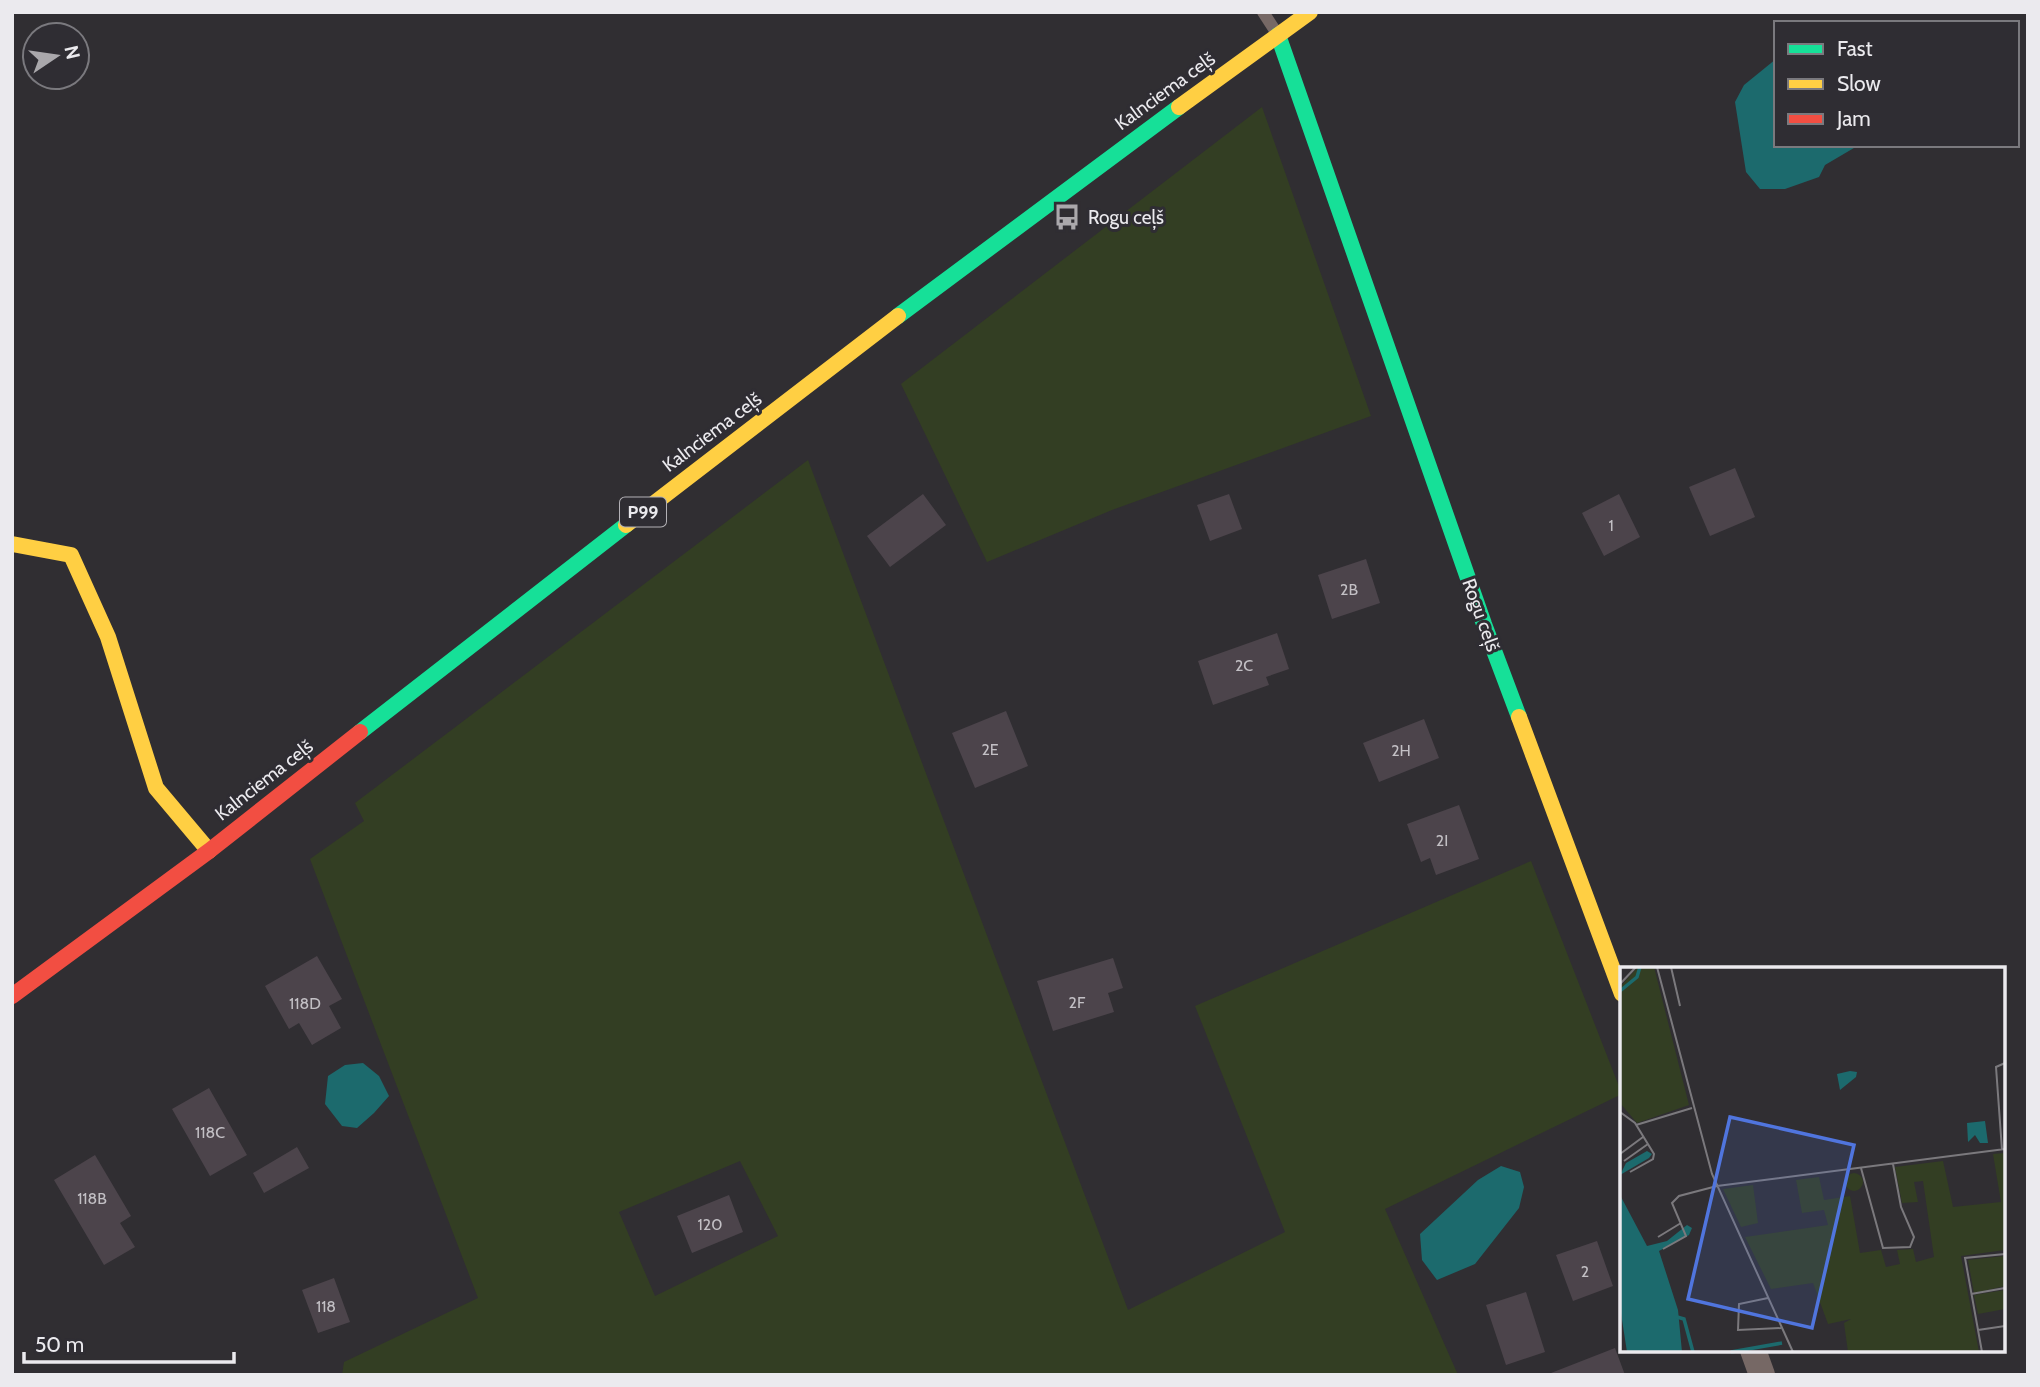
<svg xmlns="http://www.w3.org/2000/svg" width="2040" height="1387" font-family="Cabin,sans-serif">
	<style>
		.green { fill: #333e23; fill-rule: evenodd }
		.water { fill: #1c6a6d }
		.building { fill: #4c444b }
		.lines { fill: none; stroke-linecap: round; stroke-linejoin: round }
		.lane { stroke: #766865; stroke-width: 12 }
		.street { stroke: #766865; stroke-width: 26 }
		.fast { stroke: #16e098; stroke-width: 16 }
		.slow { stroke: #ffcf43; stroke-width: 16 }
		.jam { stroke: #f24e42; stroke-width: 16 }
		.labels { text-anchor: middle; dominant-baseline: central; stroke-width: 6; stroke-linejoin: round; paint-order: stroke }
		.number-label { font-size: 16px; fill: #c3c0c5 }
		.shield { fill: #2f2d33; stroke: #b3b1b6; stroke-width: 2 }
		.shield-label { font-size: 18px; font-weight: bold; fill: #ebeaee }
		.street-label { font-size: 19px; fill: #ebeaee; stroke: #2f2d33 }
		.poi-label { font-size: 19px; fill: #ebeaee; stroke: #2f2d33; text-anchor: start }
		.inset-river { fill: none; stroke: #1c6a6d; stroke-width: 3.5 }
		.inset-road { fill: none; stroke: #7b797d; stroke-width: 2 }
		.view { fill: #5075de; fill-opacity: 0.15; stroke: #5075de; stroke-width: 3.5 }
		.inset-edge { fill: none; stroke: #ebeaee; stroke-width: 3.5 }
	</style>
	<rect width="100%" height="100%" fill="#302e32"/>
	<!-- green -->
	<path class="green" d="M1262,107L1371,416L1112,510L987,562L901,384Z
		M808,460L1128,1310L1285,1232L1195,1006L1531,861L1622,1094L1385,1209L1458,1375H342L344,1362L478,1298L310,859L364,821L355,803ZM740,1161L778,1236L655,1296L619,1212Z"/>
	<!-- water -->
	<path class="water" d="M1776,59V145H1859L1825,165L1819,177L1785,189H1760L1746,172L1735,102L1744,85Z
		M363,1063L379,1076L389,1096L374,1113L357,1128L342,1126L325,1104L328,1076L345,1065Z
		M1501,1166L1520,1172L1524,1187L1519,1208L1475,1264L1437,1280L1422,1260L1420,1234L1478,1180Z"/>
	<!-- building -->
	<path class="building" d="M1735,468L1755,517L1710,536L1689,487Z
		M923,494L946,525L890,567L867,536Z
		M1229,494L1242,529L1210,541L1197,505Z
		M1619,494L1640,537L1604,556L1582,513Z
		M1366,559L1380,603L1332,619L1318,575Z
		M1277,633L1289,669L1266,677L1269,685L1213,705L1198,661Z
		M1006,711L1028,766L975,788L952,733Z
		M1424,719L1439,758L1379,782L1363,743Z
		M1459,805L1479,859L1436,875L1430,858L1421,862L1407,824Z
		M317,956L342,999L329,1006L341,1028L312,1045L299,1023L289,1029L265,986Z
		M1113,958L1123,988L1108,993L1114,1012L1053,1031L1037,981Z
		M209,1088L247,1155L210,1176L172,1109Z
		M297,1147L309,1168L264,1193L253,1173Z
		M95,1155L131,1216L120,1223L135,1247L104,1265L54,1180Z
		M729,1195L743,1232L692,1253L677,1216Z
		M1597,1241L1613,1286L1573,1301L1556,1255Z
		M334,1278L350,1322L318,1333L302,1290Z
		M1526,1292L1545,1352L1506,1365L1486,1305Z
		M1615,1348L1625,1375H1552L1551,1373Z"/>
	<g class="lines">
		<!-- lane -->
		<path class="lane" d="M1263,12L1276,32"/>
		<!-- street -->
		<path class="street" d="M1753,1350L1762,1375"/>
		<!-- fast -->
		<path class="fast" d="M1278,35L1484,624L1519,717
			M898,316L1179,107
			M360,732L626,525"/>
		<!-- slow -->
		<path class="slow" d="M1179,107L1310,12
			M626,525L898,316
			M12,544L71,555L108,637L156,788L209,851
			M1519,717L1622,994"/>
		<!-- jam -->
		<path class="jam" d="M12,996L209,851L360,732"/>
	</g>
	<!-- icons -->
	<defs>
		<g id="bus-bare" transform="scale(2.1)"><path d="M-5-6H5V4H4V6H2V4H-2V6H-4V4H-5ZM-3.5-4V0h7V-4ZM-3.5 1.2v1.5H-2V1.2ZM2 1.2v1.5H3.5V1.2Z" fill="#aaa8ac" stroke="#2f2d33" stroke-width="2.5" paint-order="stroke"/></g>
	</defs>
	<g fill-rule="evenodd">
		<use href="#bus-bare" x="1067" y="217"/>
	</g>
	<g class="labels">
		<!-- number labels -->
		<g class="number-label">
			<text x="1611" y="525">1</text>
			<text x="1349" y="589">2B</text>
			<text x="1244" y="665">2C</text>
			<text x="990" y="749">2E</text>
			<text x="1401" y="750">2H</text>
			<text x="1442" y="840">2I</text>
			<text x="1077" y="1002">2F</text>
			<text x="305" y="1003">118D</text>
			<text x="210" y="1132">118C</text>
			<text x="92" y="1198">118B</text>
			<text x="710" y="1224">120</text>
			<text x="1585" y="1271">2</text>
			<text x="326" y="1306">118</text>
		</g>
		<!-- shield labels -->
		<rect class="shield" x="620" y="497.5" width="46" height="29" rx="5"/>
		<g class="shield-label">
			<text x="643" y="512">P99</text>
		</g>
		<!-- street labels -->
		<g class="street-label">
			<text transform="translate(1165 91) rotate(-36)">Kalnciema ceļš</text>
			<text transform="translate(712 432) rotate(-37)">Kalnciema ceļš</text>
			<text transform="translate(1481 615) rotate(70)">Rogu ceļš</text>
			<text transform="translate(264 780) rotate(-38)">Kalnciema ceļš</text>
		</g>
		<!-- poi labels -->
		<g class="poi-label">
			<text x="1088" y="217">Rogu ceļš</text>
		</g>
	</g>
	<!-- overview -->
	<g transform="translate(1620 967)">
		<rect width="385" height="385" fill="#302e32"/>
		<path d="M18,0H34L69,138L17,156L0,136V20ZM385,186V283L341,289L359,385H228L224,356L231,352L208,357L193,316L151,322L125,270L208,258L204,243L182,246L176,213L199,210L204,233L230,229L240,286L261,283L266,300L280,297L277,283L293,282L296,295L314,290L303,214L294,215L298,235L282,236L275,200L323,194L333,240L381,235L373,187ZM225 215a9 9 0 1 1 18 0a9 9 0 1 1-18 0ZM133,218L138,256L121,260L103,222ZM385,289V319L354,326L348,293ZM385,323V342L358,347L354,328Z" fill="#333e23"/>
		<path d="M230,104L237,105L236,110L220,123L217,107ZM365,154L368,176H360L355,168L348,175L347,156ZM27,184L32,187L29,191L0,208L6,196ZM0,228L27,279L47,274L67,258L72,261L69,268L39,284L58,343L62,385H7L0,340Z" fill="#1c6a6d"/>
		<path class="inset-river" d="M0,24L17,10L20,0M57,350L64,352L73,385M111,385L162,376"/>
		<path class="inset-road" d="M37,0L92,207L173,385M51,0L60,39M0,17L16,0M0,145L15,156L34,187L33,192L10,205M16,158L72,141M382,183L376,100L385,96M0,187L23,170M4,194L28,177M241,201L263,281L290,280L294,270L281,240L273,197M38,270L61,256M43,282L66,269L52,236L59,229L97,219L385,182M351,327L385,321M148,331L119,337L118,363L161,361M358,363L385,359M362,385L345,291L385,287"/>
		<path class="view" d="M110,150L234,178L192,361L68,332Z"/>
		<rect width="385" height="385" class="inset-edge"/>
	</g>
	<!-- border -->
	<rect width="2040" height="1387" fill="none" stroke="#ebeaee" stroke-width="28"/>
	<!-- legend -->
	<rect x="1774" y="21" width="245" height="126" fill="#2f2d33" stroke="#7a797e" stroke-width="2"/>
	<rect x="1788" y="44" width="35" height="10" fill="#16e098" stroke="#7a797e" stroke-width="2"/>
	<text x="1837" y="56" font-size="21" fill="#ebeaee">Fast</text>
	<rect x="1788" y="79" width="35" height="10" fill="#ffcf43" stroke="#7a797e" stroke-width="2"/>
	<text x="1837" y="91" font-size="21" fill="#ebeaee">Slow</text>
	<rect x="1788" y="114" width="35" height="10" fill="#f24e42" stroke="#7a797e" stroke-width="2"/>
	<text x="1837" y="126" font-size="21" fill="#ebeaee">Jam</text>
	<!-- north arrow -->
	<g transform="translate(56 56) rotate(77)"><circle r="33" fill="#2f2d33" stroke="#7a797e" stroke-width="2"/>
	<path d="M0-5L12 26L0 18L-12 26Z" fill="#aaa8ac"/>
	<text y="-10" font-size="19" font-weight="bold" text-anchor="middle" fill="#ebeaee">N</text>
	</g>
	<!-- scale -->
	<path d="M24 1352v10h210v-10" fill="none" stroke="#ebeaee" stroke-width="3.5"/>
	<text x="35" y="1352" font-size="21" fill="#ebeaee" stroke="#2f2d33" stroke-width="5" paint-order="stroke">50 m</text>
</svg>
